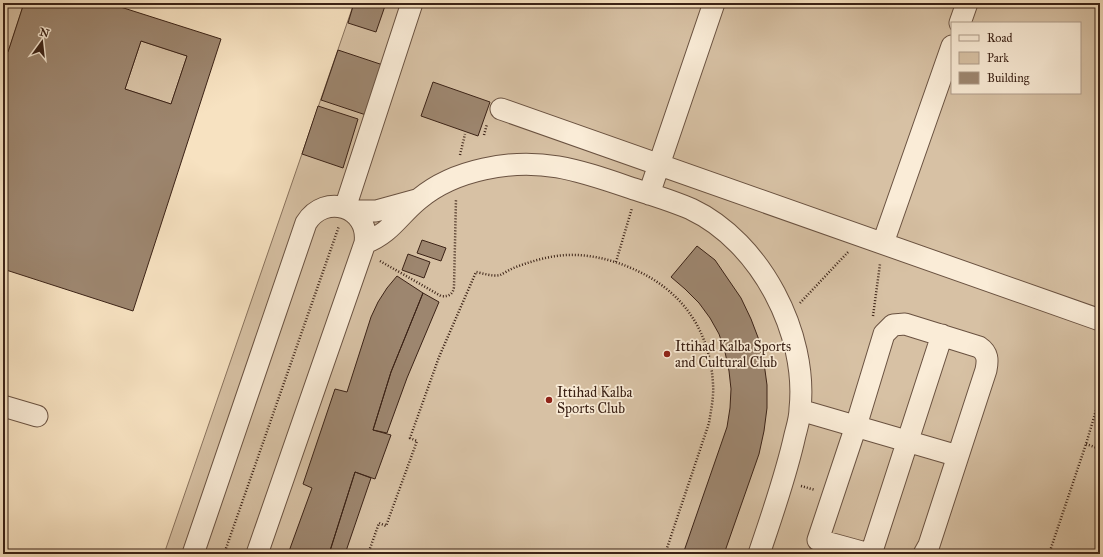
<svg xmlns="http://www.w3.org/2000/svg" width="1103" height="557" font-family="'IM FELL Great Primer',serif">
	<style>
		.green { fill: #d7c1a4; stroke: #89725d; fill-rule: evenodd }
		.building { fill: #9d866f; stroke: #3b2216; fill-rule: evenodd }
		.lines { fill: none; stroke-linecap: round; stroke-linejoin: round }
		.minor-casing { stroke: #6a5241; stroke-width: 23 }
		.path { stroke: #3b2216; stroke-width: 2.5; stroke-dasharray: 1 2; stroke-linecap: butt }
		.minor { stroke: #faecd7; stroke-width: 21 }
		.poi-dot { fill: #8f2418; stroke: #faecd7; stroke-width: 1.5 }
		.labels { text-anchor: middle; dominant-baseline: central; stroke-width: 3.5; stroke-linejoin: round; paint-order: stroke }
		.poi-label { font-size: 14px; fill: #3b2216; stroke: #faecd7; text-anchor: start }
	</style>
	<rect width="100%" height="100%" fill="#f7e2c1"/>
	<filter id="stains"><feTurbulence type="fractalNoise" baseFrequency=".005" numOctaves="4"/><feColorMatrix values="0 0 0 0 .2 0 0 0 0 .09 0 0 0 0 .02 0 0 0 .5 -.17"/></filter>
	<radialGradient id="worn" r=".72"><stop offset=".6" stop-color="#630" stop-opacity="0"/><stop offset="1" stop-color="#630" stop-opacity=".3"/></radialGradient>
	<!-- green -->
	<path class="green" d="M3,3H24L8,52L3,50Z
		M354,3H1100V554H164ZM952,23H1080V93H952Z
		M141,41L187,56L171,104L125,89Z"/>
	<!-- building -->
	<path class="building" d="M23,3H108L221,39L133,311L3,269V50L8,52L24,3ZM141,41L187,56L171,104L125,89Z
		M354,3H386L376,32L348,23Z
		M338,50L386,66L369,116L321,100Z
		M433,82L490,102L478,136L421,116Z
		M318,106L358,119L343,168L302,154Z
		M422,240L446,248L441,261L417,253Z
		M697,246L715,260L741,298L751,319L759,340L764,363L767,385V408L764,431L759,454L724,554H683L727,427L730,408L731,389L729,371L725,352L719,334L710,318L699,303L685,289L671,277Z
		M408,254L430,262L424,278L402,270Z
		M397,276L423,293L391,372L373,430L391,435L375,479L355,472L329,554H288L312,488L303,484L335,389L347,392L371,317L378,302L387,288Z
		M423,293L439,302L407,378L387,433L373,430L391,372Z
		M355,472L371,478L345,554H329Z"/>
	<g class="lines">
		<!-- minor casing -->
		<g class="minor-casing">
			<path id="minor" d="M960,23L967,3
				M501,109L1100,320
				M649,194L714,3
				M345,208L412,3
				M352,211H376L416,200
				M365,243C391,233 399,215 419,199C437,184 461,174 484,169C541,156 581,171 634,189C653,195 673,201 691,209C761,242 808,334 800,409C800,418 797,427 795,435C786,476 772,515 759,554
				M883,243L952,46
				M3,406L37,416
				M800,410L958,456
				M193,554L306,223C325,192 370,207 365,243L257,554
				M869,554L818,540L856,426L884,334L893,325L905,324L979,347C988,353 988,360 986,370L929,545L924,554
				M871,554L942,335"/>
		</g>
		<!-- path -->
		<path class="path" d="M484,135L487,124
			M460,155L465,134
			M380,261L441,296C449,297 453,294 454,287L456,199
			M616,262L632,208
			M800,303L849,251
			M873,316L880,264
			M1086,444L1100,449
			M801,486L815,490
			M224,554L339,226
			M368,554L379,523L386,526L417,441L410,438L439,357L476,272C482,273 493,277 500,275C505,273 510,269 516,267C532,261 549,256 566,255C588,254 610,259 631,268C681,289 710,329 713,384C714,397 711,410 709,423L665,554
			M1049,554L1086,444L1100,397"/>
		<!-- minor -->
		<use href="#minor" class="minor"/>
	</g>
	<!-- markers -->
	<g class="poi-dot">
		<circle cx="667" cy="354" r="4"/>
		<circle cx="549" cy="400" r="4"/>
	</g>
	<g class="labels">
		<!-- poi labels -->
		<g class="poi-label">
			<text x="675" y="346">Ittihad Kalba Sports<tspan x="675" dy="16">and Cultural Club</tspan></text>
			<text x="557" y="392">Ittihad Kalba<tspan x="557" dy="16">Sports Club</tspan></text>
		</g>
	</g>
	<!-- margin -->
	<rect width="1103" height="557" fill="none" stroke="#f7e2c1" stroke-width="16"/>
	<rect x="4" y="4" width="1095" height="549" fill="none" stroke="#3b2216" stroke-width="2"/>
	<rect x="8" y="8" width="1087" height="541" fill="none" stroke="#3b2216"/>
	<!-- legend -->
	<rect x="951" y="22" width="130" height="72" fill="#faecd7" stroke="#ae9b8a"/>
	<rect x="959" y="35" width="20" height="6" fill="#faecd7" stroke="#ae9b8a"/>
	<text x="987" y="42" font-size="12" fill="#3b2216">Road</text>
	<rect x="959" y="52" width="20" height="12" fill="#d7c1a4" stroke="#ae9b8a"/>
	<text x="987" y="62" font-size="12" fill="#3b2216">Park</text>
	<rect x="959" y="72" width="20" height="12" fill="#9d866f" stroke="#ae9b8a"/>
	<text x="987" y="82" font-size="12" fill="#3b2216">Building</text>
	<!-- north arrow -->
	<g transform="translate(42 42) rotate(15)" stroke="#faecd7" stroke-width="3" paint-order="stroke">
	<path d="M0-3L7 15L0 10L-7 15Z" fill="#3b2216"/>
	<text y="-6" font-size="11" font-weight="bold" text-anchor="middle" fill="#3b2216">N</text>
	</g>
	<rect width="100%" height="100%" filter="url(#stains)"/>
	<rect width="100%" height="100%" fill="url(#worn)"/>
</svg>
